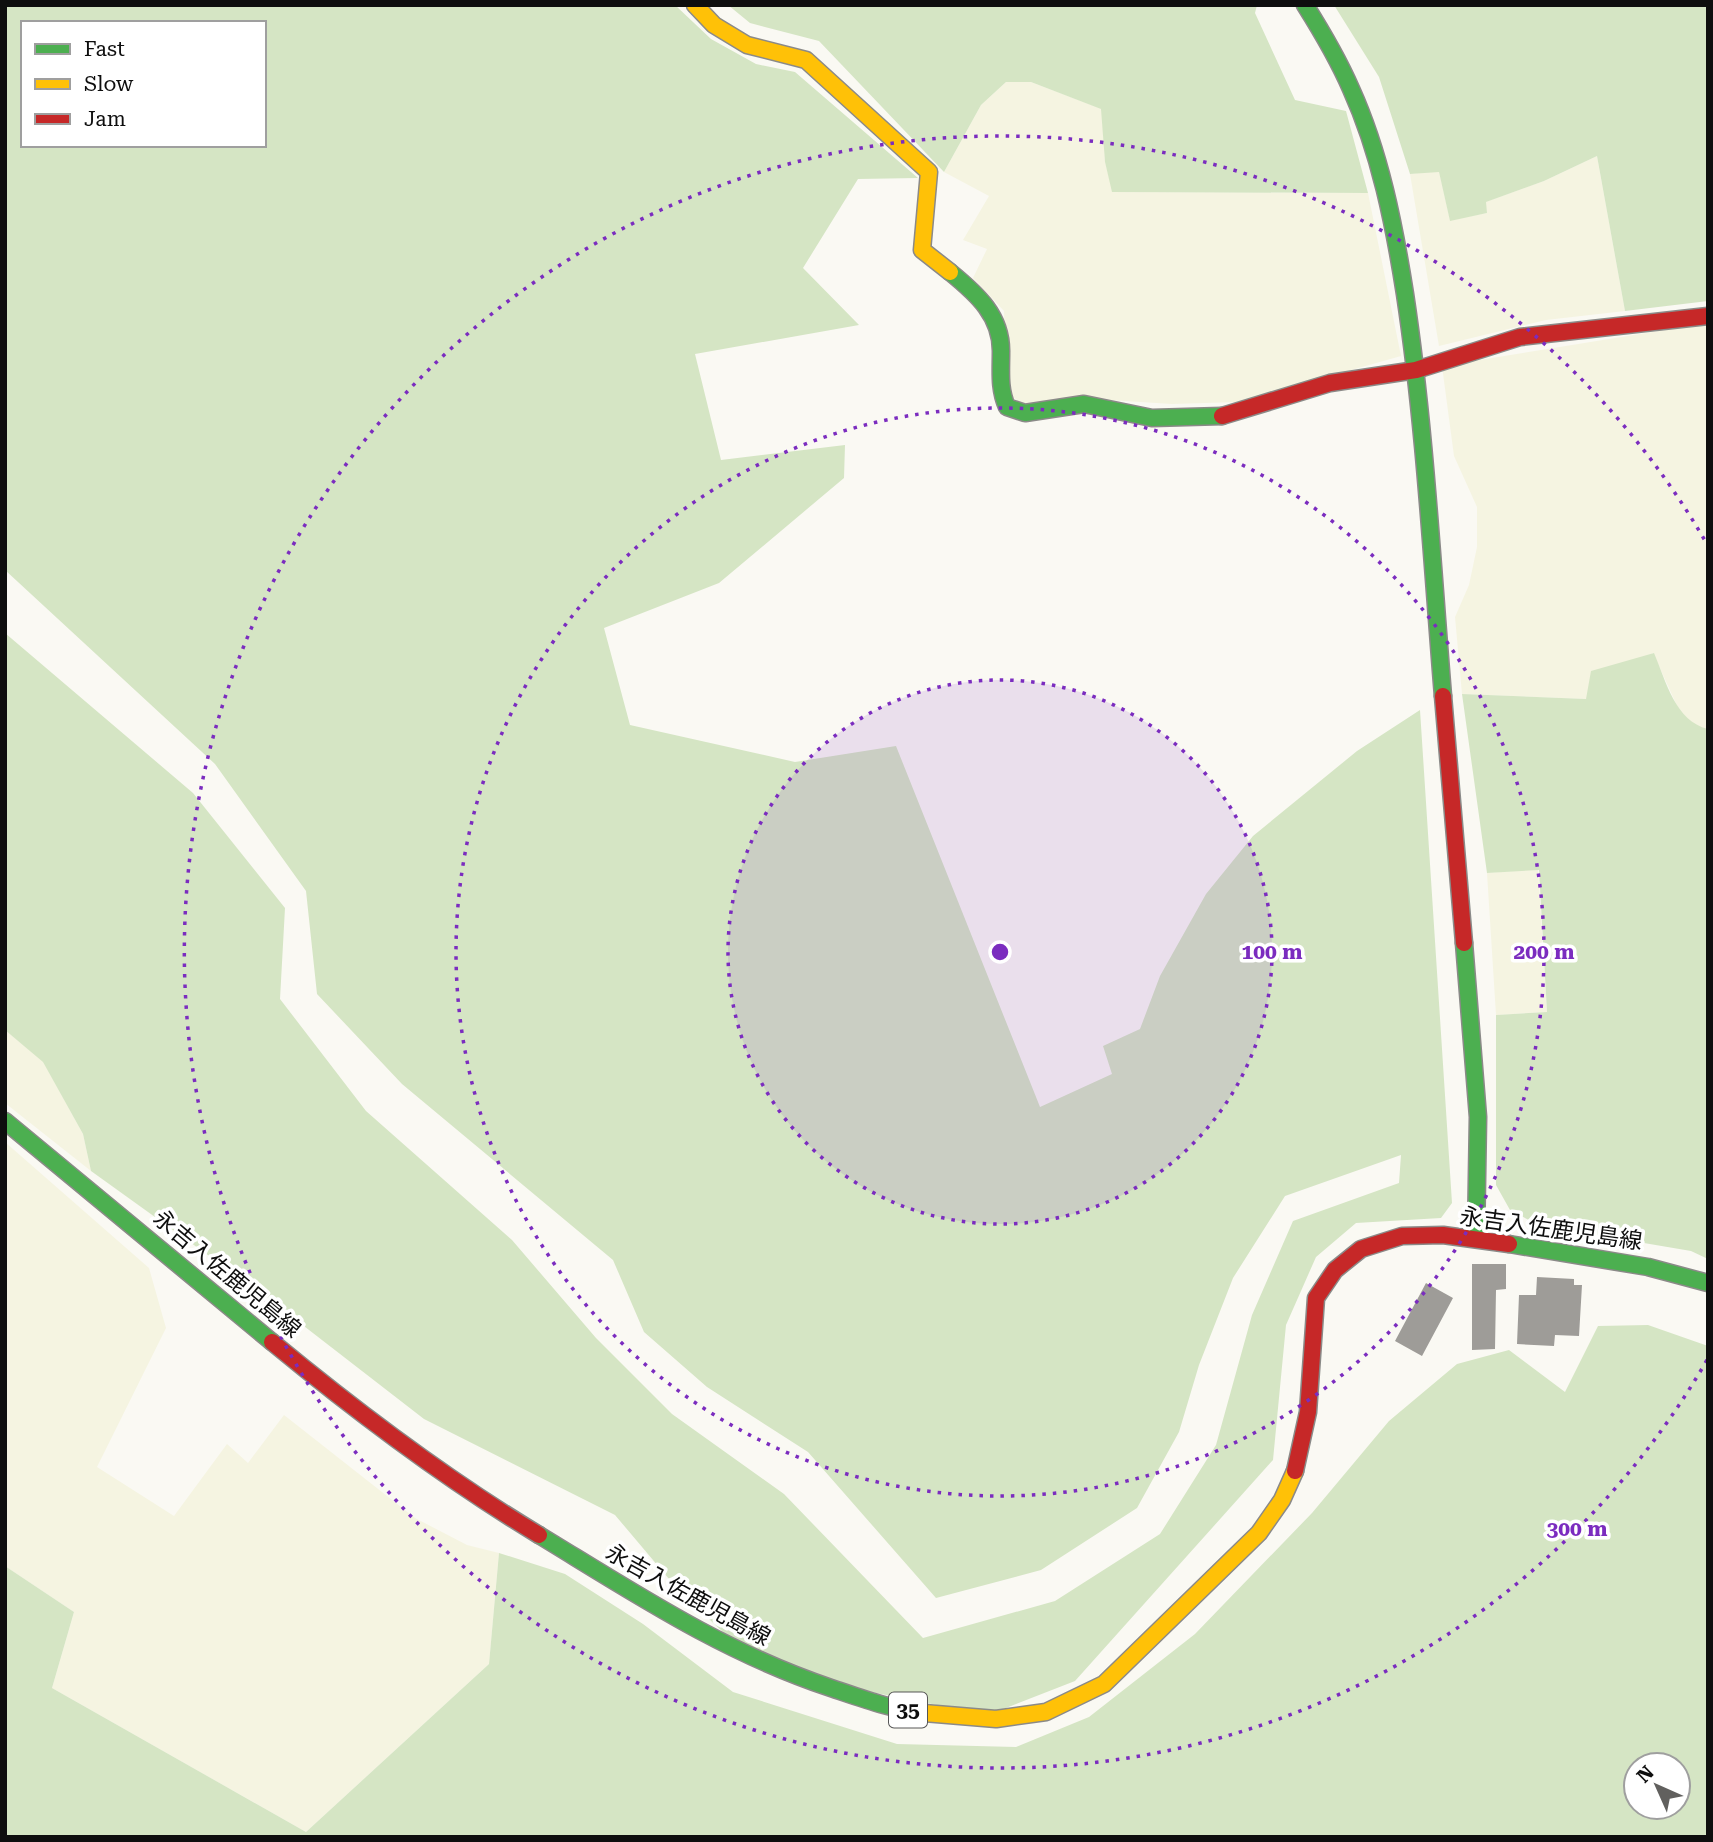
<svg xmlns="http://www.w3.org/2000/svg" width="1713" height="1842" font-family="'Roboto Serif','Noto Sans JP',serif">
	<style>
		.farmland { fill: #f5f4e1 }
		.forest { fill: #d5e5c4; fill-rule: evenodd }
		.building { fill: #9e9c98 }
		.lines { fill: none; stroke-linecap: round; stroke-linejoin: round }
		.fast-casing { stroke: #8b8a88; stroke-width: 19 }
		.slow-casing { stroke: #8b8a88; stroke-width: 19 }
		.jam-casing { stroke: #8b8a88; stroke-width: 19 }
		.fast { stroke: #4caf50; stroke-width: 16 }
		.slow { stroke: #ffc107; stroke-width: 16 }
		.jam { stroke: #c62828; stroke-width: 16 }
		.ring { fill: none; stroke: #7b2cbf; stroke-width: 3.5; stroke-dasharray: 3.5 7 }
		.labels { text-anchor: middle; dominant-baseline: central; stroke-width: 7; stroke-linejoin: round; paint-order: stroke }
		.shield { fill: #fff; stroke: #565656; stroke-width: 2 }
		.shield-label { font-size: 21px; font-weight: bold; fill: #0e0e0e }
		.street-label { font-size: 23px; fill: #0e0e0e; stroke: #fff }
		.centre { fill: #7b2cbf; stroke: #fff; stroke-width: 3.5 }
		.ring-label { font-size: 21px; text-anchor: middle; font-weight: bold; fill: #7b2cbf; stroke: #fff; stroke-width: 7; stroke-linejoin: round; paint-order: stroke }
	</style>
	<rect width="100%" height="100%" fill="#faf9f3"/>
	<!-- farmland -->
	<path class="farmland" d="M1006,82H1031L1102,109L1105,162L1113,192L1368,193L1401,356L1238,402L1172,404L1109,400L1023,404L1012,397L1006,382L1004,311L973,278L987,249L963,240L989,196L944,172L981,105Z
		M1597,156L1625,311L1546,320L1439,346L1410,174L1439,171L1450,220L1487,213L1485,202L1544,181Z
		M1708,323V729L1694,726L1678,708L1653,653L1586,699L1462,694L1455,617L1469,585L1477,547V507L1454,456L1442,366Z
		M1538,869L1547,1012L1496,1015L1487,873Z
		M5,1030L43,1061L83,1134L91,1171L5,1103Z
		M5,1142L149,1268L166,1328L97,1467L174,1516L227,1444L248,1463L284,1415L415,1518L467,1545L499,1553L489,1664L306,1832L52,1688L74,1612L5,1566Z"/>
	<!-- forest -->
	<path class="forest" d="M5,5H675L711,39L756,64L795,72L918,178L858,179L803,268L859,325L695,354L721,460L845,445L844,478L719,583L604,628L630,725L795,762L896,746L1040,1107L1112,1074L1103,1046L1140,1029L1160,976L1206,894L1253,836L1357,751L1420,710L1452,1203L1441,1218L1356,1223L1316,1257L1286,1325L1273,1460L1075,1681L988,1715L825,1683L738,1646L680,1592L615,1515L424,1419L269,1299L91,1171L83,1134L43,1062L5,1030V633L193,793L285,908L280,999L366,1111L512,1240L596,1338L672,1414L784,1494L923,1638L1055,1601L1160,1534L1216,1445L1252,1315L1293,1221L1399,1183L1401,1155L1285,1196L1233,1278L1199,1365L1179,1432L1137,1508L1041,1570L936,1598L808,1452L707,1387L644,1332L613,1260L402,1084L317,994L306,891L215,764L5,570ZM23,23H264V145H23Z
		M728,5H1257L1255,13L1295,100L1346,111L1368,193L1112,192L1105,162L1101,109L1031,82H1006L981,105L944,172L819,41L750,23Z
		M1334,5H1708V301L1625,311L1597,156L1544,181L1486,202L1487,213L1450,221L1439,172L1410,174L1379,77Z
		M1654,653C1666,681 1675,721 1708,729V1259L1691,1251L1538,1225L1510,1210L1496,1185V1015L1547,1012L1539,870L1487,873L1462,694L1586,699L1591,671Z
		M1648,1325L1708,1346V1837H5V1566L74,1612L52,1688L306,1832L489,1664L499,1553L565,1574L643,1624L733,1692L897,1744L1016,1747L1089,1717L1195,1634L1312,1513L1389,1421L1457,1364L1509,1350L1565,1392L1598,1326ZM1678,1765V1807H1636V1765Z"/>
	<!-- building -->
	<path class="building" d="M1472,1264H1506V1289L1496,1290L1495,1349L1472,1350Z
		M1537,1277L1574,1279V1285H1582L1579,1336L1555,1335L1554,1346L1517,1344L1519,1295H1536Z
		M1426,1283L1453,1298L1422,1356L1395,1341Z"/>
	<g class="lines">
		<!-- fast casing -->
		<g class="fast-casing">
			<path id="fast" d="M1305,5C1322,32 1338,59 1351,89C1380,153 1394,224 1405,294C1425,427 1432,562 1443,696
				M950,272C977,294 1002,316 1001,353C1001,372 999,389 1007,407L1025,413L1084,404L1152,418L1222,416
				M1464,943L1478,1117L1476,1237
				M5,1121L272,1342
				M1509,1244L1648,1267L1708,1283
				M539,1535C636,1594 723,1652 831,1688C861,1698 893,1710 924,1713"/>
		</g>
		<!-- slow casing -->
		<g class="slow-casing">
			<path id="slow" d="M695,5L714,25L747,45L806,60L929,172L922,250L950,272
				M924,1713L996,1719L1046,1712L1104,1684L1259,1533L1282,1500L1295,1471"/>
		</g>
		<!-- jam casing -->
		<g class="jam-casing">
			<path id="jam" d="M1222,416L1330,383L1416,370L1520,337L1708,316
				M1443,696L1464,943
				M272,1342C357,1412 444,1478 539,1535
				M1295,1471L1308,1412L1316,1298L1335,1270L1361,1249L1402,1236L1443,1235L1509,1244"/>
		</g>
		<!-- fast -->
		<use href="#fast" class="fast"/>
		<!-- slow -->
		<use href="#slow" class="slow"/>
		<!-- jam -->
		<use href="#jam" class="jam"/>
	</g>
	<!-- distance rings -->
	<circle cx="1000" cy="952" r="272" fill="#7b2cbf" fill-opacity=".12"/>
	<g class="ring">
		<circle cx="1000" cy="952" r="272"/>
		<circle cx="1000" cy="952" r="544"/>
		<path d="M1707 1360A816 816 0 1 1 1707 544"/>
	</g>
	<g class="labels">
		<!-- shield labels -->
		<rect class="shield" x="889" y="1692.5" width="38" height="35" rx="5"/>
		<g class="shield-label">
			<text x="908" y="1710">35</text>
		</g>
		<!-- street labels -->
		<g class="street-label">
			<text transform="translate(1551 1229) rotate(8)">永吉入佐鹿児島線</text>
			<text transform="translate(227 1274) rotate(40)">永吉入佐鹿児島線</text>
			<text transform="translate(688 1595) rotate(29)">永吉入佐鹿児島線</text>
		</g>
	</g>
	<circle cx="1000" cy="952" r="10" class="centre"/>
	<g class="ring-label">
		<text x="1272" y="959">100 m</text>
		<text x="1544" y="959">200 m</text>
		<text x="1577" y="1536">300 m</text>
	</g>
	<!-- border -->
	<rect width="1713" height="1842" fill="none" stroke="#0e0e0e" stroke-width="14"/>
	<!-- legend -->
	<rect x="21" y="21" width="245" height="126" fill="#ffffff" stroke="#9f9f9f" stroke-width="2"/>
	<rect x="35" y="44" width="35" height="10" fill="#4caf50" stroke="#9f9f9f" stroke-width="2"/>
	<text x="84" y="56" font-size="21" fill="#0e0e0e">Fast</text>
	<rect x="35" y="79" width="35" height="10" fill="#ffc107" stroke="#9f9f9f" stroke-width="2"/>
	<text x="84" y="91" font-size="21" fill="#0e0e0e">Slow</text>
	<rect x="35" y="114" width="35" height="10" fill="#c62828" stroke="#9f9f9f" stroke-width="2"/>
	<text x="84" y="126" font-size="21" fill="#0e0e0e">Jam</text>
	<!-- north arrow -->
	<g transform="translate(1657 1786) rotate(315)"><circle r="33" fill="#ffffff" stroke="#9f9f9f" stroke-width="2"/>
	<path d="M0-5L12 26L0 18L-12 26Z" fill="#61605e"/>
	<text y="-10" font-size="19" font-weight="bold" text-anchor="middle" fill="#0e0e0e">N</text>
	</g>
</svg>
